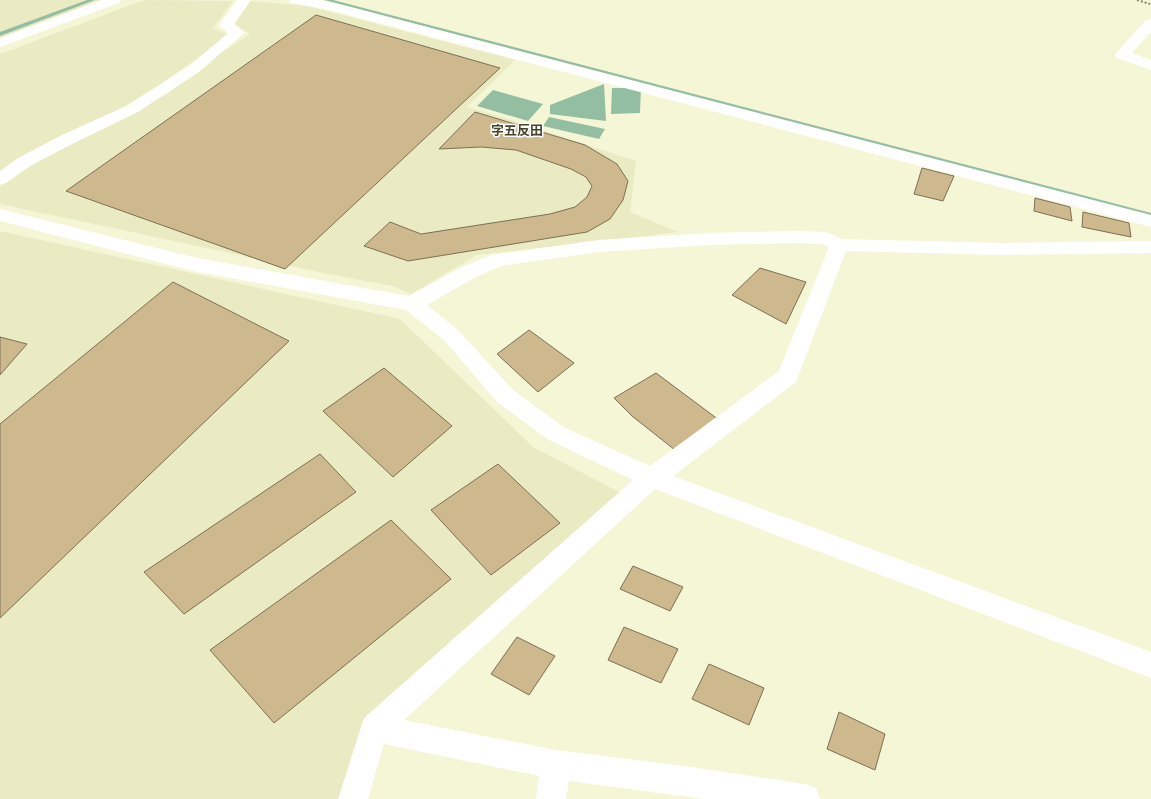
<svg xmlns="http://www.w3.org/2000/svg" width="1151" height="799" font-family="'Titillium Web','Noto Sans JP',sans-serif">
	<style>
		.built { fill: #eaeac3 }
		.water { fill: #93bea1 }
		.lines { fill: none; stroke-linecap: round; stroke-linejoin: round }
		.stream { fill: #93bea1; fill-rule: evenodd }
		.building { fill: #ceb98f; stroke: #7c6f55 }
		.path { stroke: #80806c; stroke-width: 2; stroke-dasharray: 2 2; stroke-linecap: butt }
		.minor { fill: #fff; fill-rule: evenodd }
		.labels { text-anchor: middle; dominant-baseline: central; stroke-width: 3; stroke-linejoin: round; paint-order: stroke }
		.far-quarter-label { font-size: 13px; font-weight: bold; fill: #45452b; stroke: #fff }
	</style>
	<rect width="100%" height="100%" fill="#f5f6d6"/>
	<!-- built -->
	<path class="built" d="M0,0H114L0,43Z
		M144,0L233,1L213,28L230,35L134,103L0,172V54Z
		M250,1L308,6L515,60L467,107L512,120L636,161L630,212L678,232L477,255L411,294L393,286L328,274L0,204V187L22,171L58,148L167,94L201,66L250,34L235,24Z
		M0,231L400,319L533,447L619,492L620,504L366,716L342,799H0Z"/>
	<!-- water -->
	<path class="water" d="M604,84L606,121L550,114V105Z
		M612,88H641L640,113L611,114Z
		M493,90L543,104L528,121L477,106Z
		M549,117L605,129L599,139L543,126Z"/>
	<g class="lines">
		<!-- stream -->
		<path class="stream" d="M87,0H95L0,36V32Z
			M324,0H333L1151,213V217Z"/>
	</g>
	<!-- building -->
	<path class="building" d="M316,15L500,68L285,269L66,191Z
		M475,112L585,145L617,164L628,181L623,200L610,219L587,232L408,261L364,246L390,222L421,234L550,214L575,207L587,197L592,186L586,177L571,169L516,150L481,147L439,149Z
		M922,168L954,176L943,201L914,194Z
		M1035,198L1070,207L1072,221L1034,211Z
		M1083,212L1129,223L1131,237L1082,227Z
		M760,268L806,282L786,324L732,295Z
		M173,282L289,341L0,618V424Z
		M529,330L574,363L538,392L497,354Z
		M0,337L27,344L0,375Z
		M384,368L452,426L393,477L323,411Z
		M656,373L719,420L675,450L632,416L614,398Z
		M320,454L356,492L184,614L144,572Z
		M498,464L560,523L491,575L431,510Z
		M391,520L451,579L274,723L210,650Z
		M633,566L683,587L670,611L620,589Z
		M624,627L678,649L661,683L608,660Z
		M517,637L555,656L529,695L491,674Z
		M709,664L764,688L749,725L692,699Z
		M839,712L885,734L875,770L827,749Z"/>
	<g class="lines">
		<!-- path -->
		<path class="path" d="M1137,0L1150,4"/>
		<!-- minor -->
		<path class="minor" d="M101,0H121L119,3L0,47V38Z
			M237,0H251L234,24L244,33L199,72L138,112L74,143L30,166L6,183L0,184V171L18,158L62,135L126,106L189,66L228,33L219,25Z
			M289,0H320L335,3L1151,215V227L329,10L291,3Z
			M1151,19V32L1132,53L1151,60V70L1117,58L1115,55L1117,52L1146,20Z
			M0,209L197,258L409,296L460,268L491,255L599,240L709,233L798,231L826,232L842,239L1004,243L1151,241V253L1004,255L846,251L796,382L673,476L1151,652V678L655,489L404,720L556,750L684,766L805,784L816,788L820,799H705L569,781L566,799H536L539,776L384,744L368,799H338L364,718L633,480L549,440L497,402L444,340L406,310L197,272L0,221ZM798,243L822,244L829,247L779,371L650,466L565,428L513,390L458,330L427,305L474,278L501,266L599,252L709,245Z"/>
	</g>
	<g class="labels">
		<!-- far-quarter labels -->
		<g class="far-quarter-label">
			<text x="517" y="130">字五反田</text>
		</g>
	</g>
</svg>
